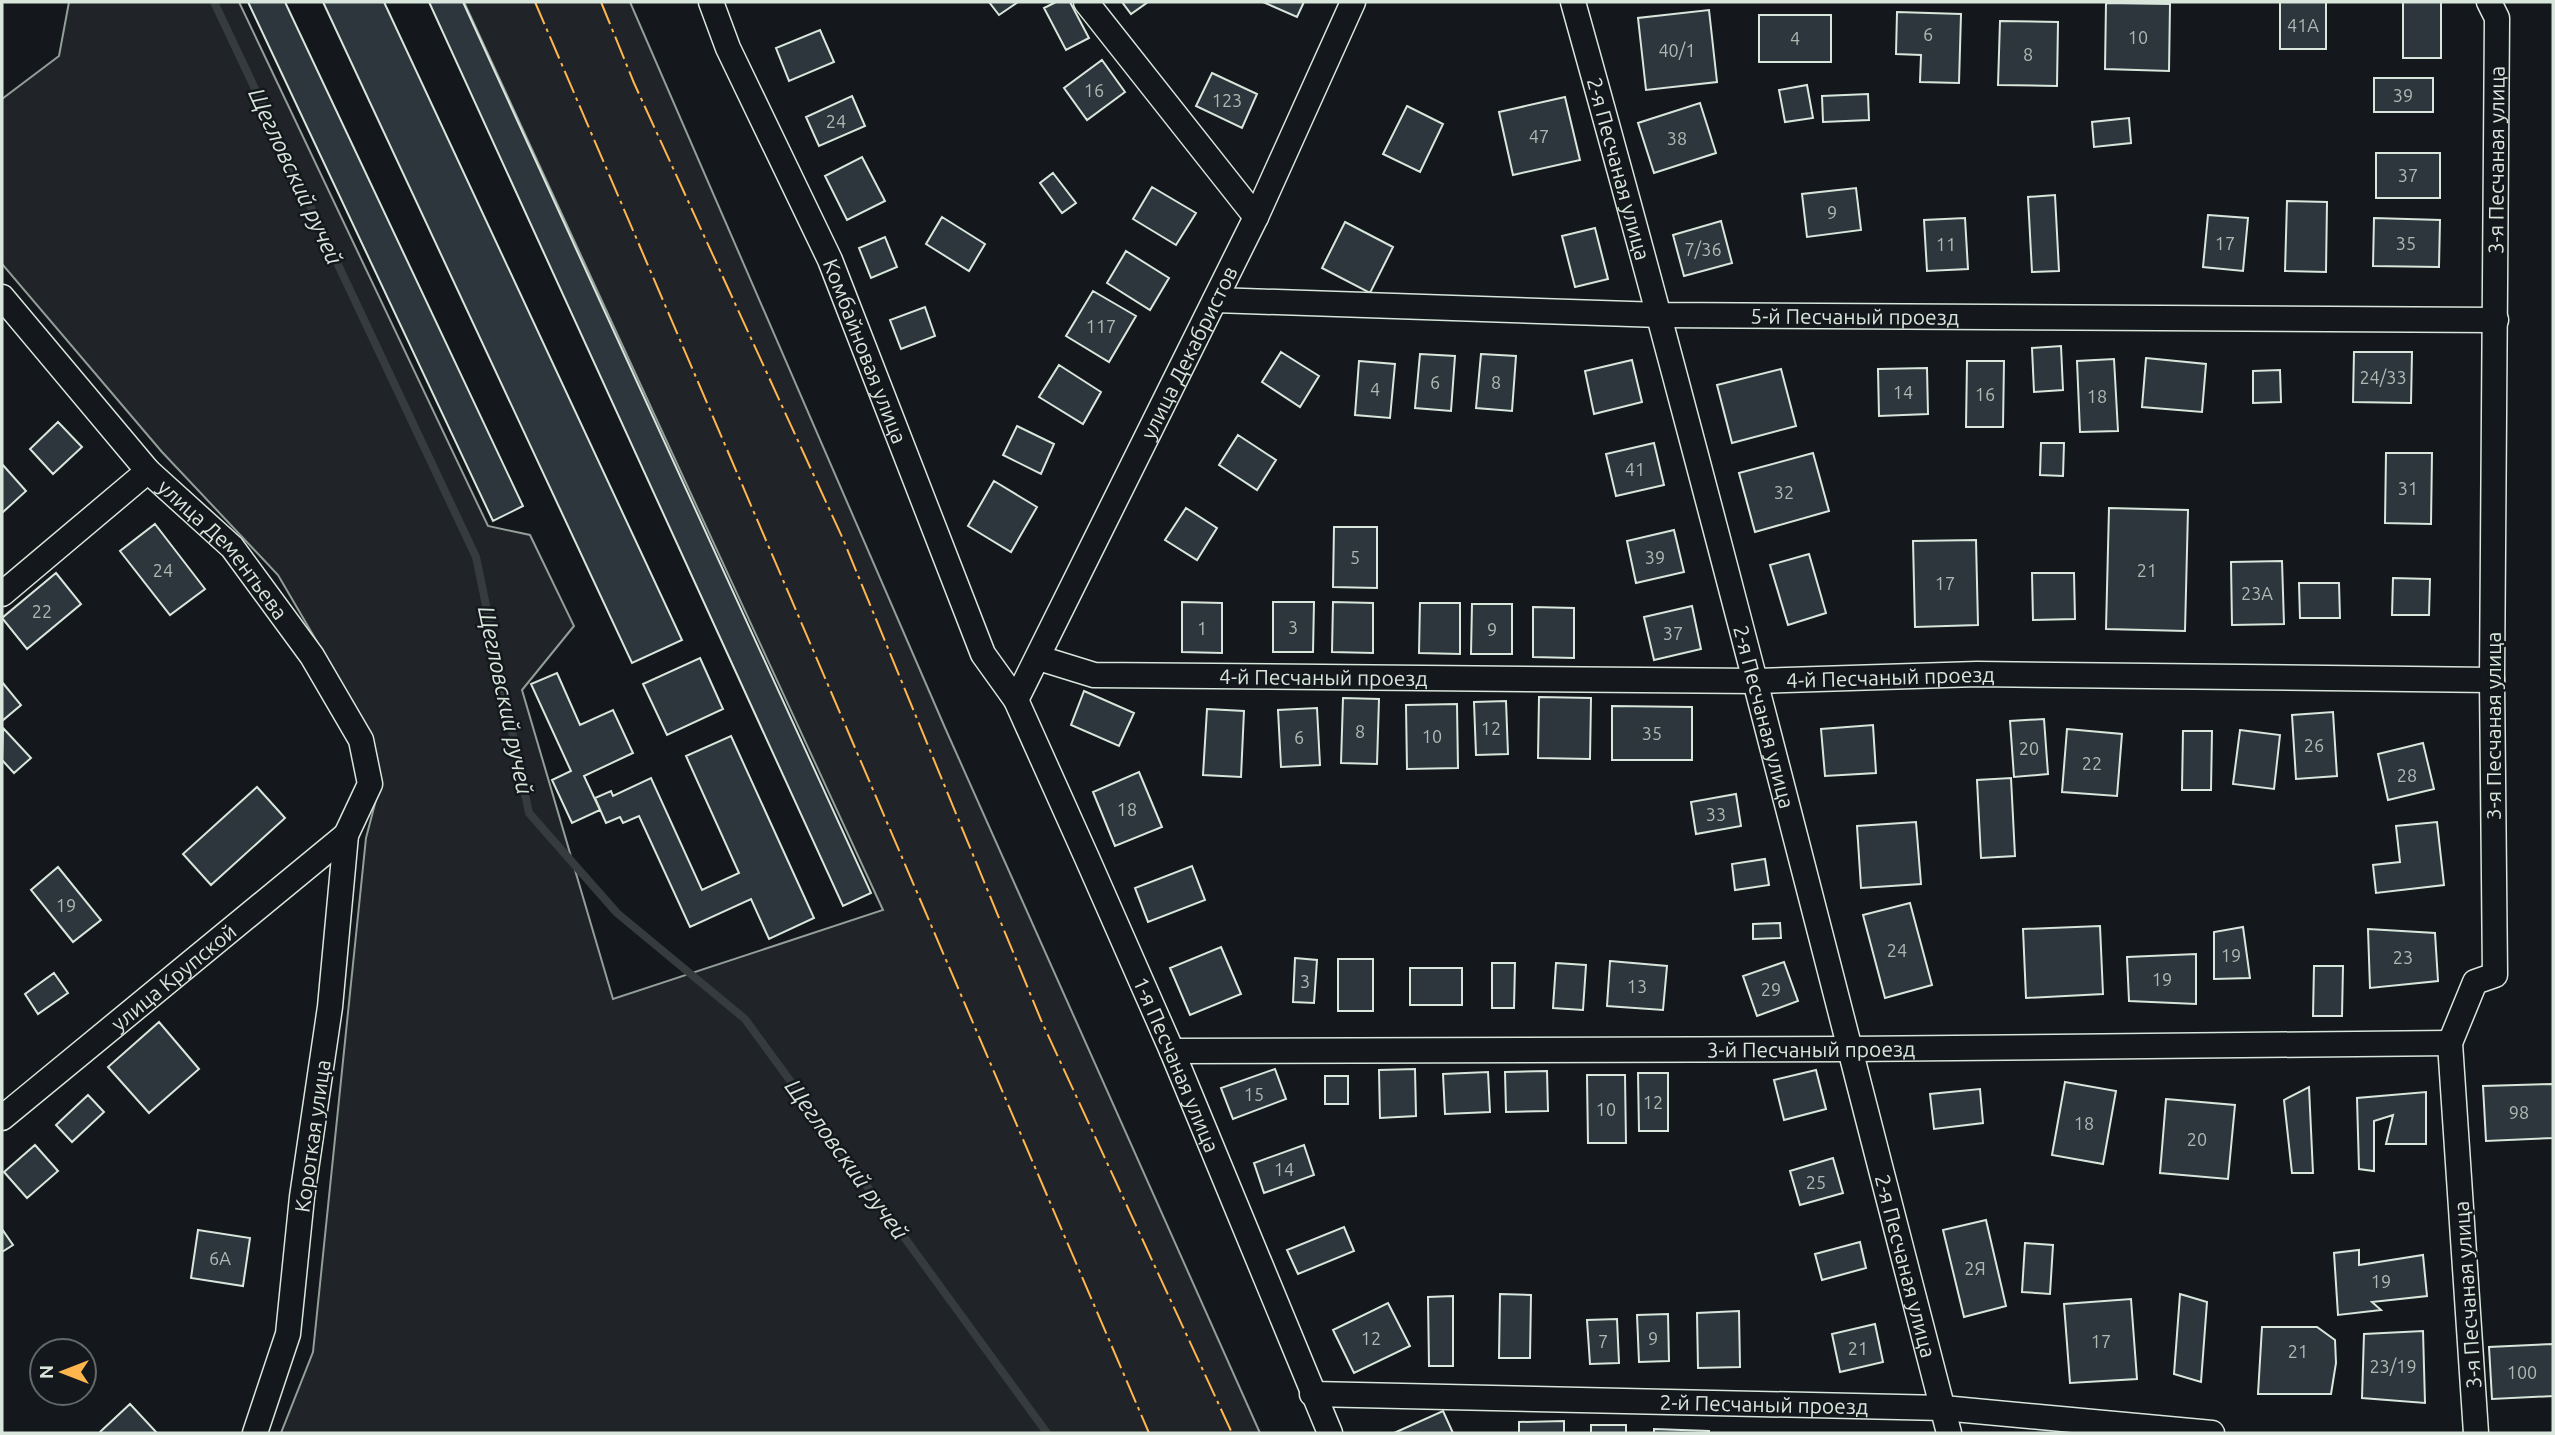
<svg xmlns="http://www.w3.org/2000/svg" width="2555" height="1435" font-family="Ubuntu,sans-serif">
	<style>
		.green { fill: #202428; stroke: #939e99; stroke-width: 2 }
		.lines { fill: none; stroke-linecap: round; stroke-linejoin: round }
		.stream { stroke: #363b3e; stroke-width: 8 }
		.building { fill: #2c363c; stroke: #d8e6dc; stroke-width: 2 }
		.street-casing { stroke: #d8e6dc; stroke-width: 27 }
		.street { stroke: #14181c; stroke-width: 24 }
		.power { stroke: #ffb74d; stroke-width: 2; stroke-dasharray: 24 5 3.5 5; stroke-linecap: butt }
		.labels { text-anchor: middle; dominant-baseline: central; stroke-width: 5; stroke-linejoin: round; paint-order: stroke }
		.number-label { font-size: 18px; fill: #adbab4 }
		.street-label { font-size: 21px; fill: #d8e6dc; stroke: #14181c }
		.water-label { font-size: 23px; font-style: italic; fill: #d8e6dc; stroke: #14181c }
	</style>
	<rect width="100%" height="100%" fill="#14181c"/>
	<!-- green -->
	<path class="green" d="M69,2H239L488,526L530,535L574,626L522,690L613,999L883,910L464,2H630L946,730L1260,1433H281L313,1352L366,838L377,796L354,705L278,575L162,452L2,264V99L59,56Z"/>
	<g class="lines">
		<!-- stream -->
		<path class="stream" d="M214,2L476,557L529,813L617,913L745,1019L1047,1433"/>
	</g>
	<!-- building -->
	<path class="building" d="M248,2H285L523,506L493,521Z
		M323,2H384L682,640L632,663Z
		M429,2H463L871,893L843,906Z
		M989,2H1018L999,15Z
		M1056,2H1070L1089,38L1066,50L1044,8Z
		M1122,2H1148L1131,14Z
		M1263,2H1304L1297,17Z
		M2280,2H2326V49H2280Z
		M2403,2H2441V58H2403Z
		M2106,3L2170,4L2169,71L2105,69Z
		M1709,10L1717,82L1646,90L1638,18Z
		M1897,12L1961,14L1959,83L1920,82L1921,55L1896,54Z
		M1759,15H1831V62H1759Z
		M2000,21L2058,22L2057,86L1998,85Z
		M820,30L834,62L789,81L776,48Z
		M1102,60L1125,92L1087,120L1064,88Z
		M1212,73L1257,94L1242,128L1196,106Z
		M2374,78H2433V112H2374Z
		M1807,85L1813,118L1785,122L1779,90Z
		M1868,94L1869,120L1823,122L1822,96Z
		M852,96L865,126L819,146L806,117Z
		M1565,97L1580,160L1513,175L1499,112Z
		M1700,103L1716,153L1654,173L1638,123Z
		M1407,106L1443,124L1420,172L1383,154Z
		M2129,118L2131,143L2094,147L2092,122Z
		M2376,153H2440V198H2376Z
		M862,157L885,201L847,220L825,176Z
		M1053,173L1076,203L1062,213L1040,183Z
		M1152,187L1196,213L1176,245L1133,219Z
		M1856,188L1861,230L1807,237L1802,194Z
		M2055,195L2059,271L2032,272L2028,197Z
		M2287,201L2327,202L2326,272L2285,271Z
		M2208,215L2248,218L2243,271L2203,267Z
		M942,217L985,244L969,271L926,244Z
		M1965,218L1968,269L1927,271L1924,220Z
		M2374,218L2440,220L2439,267L2373,266Z
		M1721,221L1732,263L1684,276L1673,235Z
		M1345,222L1393,247L1370,293L1322,268Z
		M1595,228L1608,279L1575,287L1562,236Z
		M885,237L897,267L871,278L859,248Z
		M1126,251L1169,278L1150,310L1107,283Z
		M1093,291L1136,316L1109,362L1066,336Z
		M925,307L935,336L901,349L890,320Z
		M2061,346L2063,390L2034,392L2032,348Z
		M1281,352L1319,376L1300,407L1262,382Z
		M2354,352H2412L2411,403L2353,402Z
		M1420,354L1455,356L1451,411L1415,408Z
		M1481,354L1516,356L1512,411L1476,408Z
		M2146,358L2206,364L2202,412L2142,407Z
		M2114,359L2118,431L2080,432L2077,361Z
		M1632,360L1642,402L1594,414L1585,371Z
		M1359,361L1395,364L1390,418L1355,415Z
		M1967,361H2004L2003,427H1966Z
		M1059,365L1101,392L1083,424L1039,397Z
		M1927,368L1928,414L1879,416L1878,369Z
		M1781,369L1796,426L1732,443L1717,385Z
		M2280,370L2281,402L2253,403V371Z
		M58,422L82,447L53,474L30,449Z
		M1017,426L1054,444L1041,474L1003,455Z
		M1238,435L1276,460L1257,490L1219,465Z
		M1654,443L1664,485L1616,496L1606,454Z
		M2041,443H2064L2063,476L2040,475Z
		M1813,453L1829,511L1755,532L1739,473Z
		M2386,453H2432L2431,524L2385,523Z
		M2,464L26,491L2,513Z
		M994,481L1037,507L1011,552L968,526Z
		M1186,508L1217,528L1197,560L1165,540Z
		M2109,508L2188,510L2185,631L2106,629Z
		M155,524L205,589L170,615L120,551Z
		M1334,527H1377V588L1333,587Z
		M1674,530L1684,572L1636,583L1627,541Z
		M1976,540L1978,625L1915,627L1913,541Z
		M1809,554L1826,613L1788,625L1770,565Z
		M2282,561L2284,624L2232,625L2231,562Z
		M56,573L81,604L27,649L2,618Z
		M2032,573H2074L2075,619L2033,620Z
		M2393,578L2430,579L2429,615H2392Z
		M2299,583H2339L2340,618H2300Z
		M1182,602L1222,603V653L1182,652Z
		M1273,602H1314L1313,652H1273Z
		M1333,602L1373,603V653L1332,652Z
		M1420,603H1460V654L1419,653Z
		M1472,604H1512V654H1471Z
		M1692,606L1701,649L1654,660L1644,617Z
		M1533,607L1574,608V658L1533,657Z
		M700,658L723,709L667,735L643,684Z
		M557,673L580,725L613,710L633,753L584,776L600,810L572,823L552,780L571,771L531,684Z
		M2,682L21,705L2,721Z
		M1084,691L1134,713L1119,746L1071,725Z
		M1539,697L1591,698L1590,759L1538,758Z
		M1343,698L1379,699L1377,764L1341,763Z
		M1506,701L1508,754L1476,755L1474,702Z
		M1457,704L1458,768L1407,769L1406,705Z
		M1612,706L1692,707V760H1612Z
		M1317,708L1320,765L1281,767L1278,710Z
		M1207,709L1244,711L1241,777L1203,775Z
		M2333,712L2337,776L2296,779L2292,715Z
		M2044,719L2048,774L2014,777L2010,721Z
		M1873,725L1876,773L1825,776L1821,729Z
		M3,728L31,758L14,773L2,760Z
		M2067,729L2122,734L2117,796L2062,792Z
		M2240,730L2280,735L2274,789L2233,784Z
		M2183,731H2212L2211,790H2182Z
		M731,736L814,918L769,939L751,899L690,927L639,816L623,823L620,817L606,823L595,798L611,791L613,796L651,778L702,890L739,873L686,756Z
		M2423,743L2434,789L2388,800L2378,754Z
		M1139,772L1162,827L1115,846L1093,792Z
		M2011,778L2015,856L1981,858L1977,780Z
		M257,787L285,818L211,885L183,854Z
		M1736,794L1741,826L1696,834L1691,802Z
		M1916,822L1921,884L1861,888L1857,826Z
		M2437,822L2444,885L2376,893L2373,865L2400,862L2396,826Z
		M1765,859L1769,885L1735,890L1732,864Z
		M1192,866L1205,900L1148,922L1135,888Z
		M58,867L101,920L73,942L31,890Z
		M1910,903L1932,985L1885,998L1863,915Z
		M1780,923L1781,938L1753,939V924Z
		M2100,926L2103,994L2026,998L2023,929Z
		M2243,927L2250,978L2214,979V932Z
		M2368,929L2435,933L2438,981L2370,988Z
		M1221,947L1241,994L1190,1015L1170,968Z
		M2196,954V1004L2129,1001L2127,957Z
		M1295,958L1317,960L1314,1003L1293,1002Z
		M1338,959H1373V1011H1338Z
		M1610,961L1667,966L1663,1010L1607,1006Z
		M1784,962L1798,1001L1757,1016L1743,976Z
		M1492,963H1515L1514,1008H1492Z
		M1556,963L1586,965L1583,1010L1553,1008Z
		M2314,966H2343L2342,1016H2313Z
		M1410,968H1462V1005H1410Z
		M54,973L68,993L38,1014L25,994Z
		M159,1022L199,1069L149,1113L108,1067Z
		M1275,1069L1286,1099L1233,1119L1221,1088Z
		M1415,1069L1416,1116L1380,1118L1379,1070Z
		M1816,1070L1826,1109L1784,1120L1774,1080Z
		M1547,1071L1548,1111L1506,1112L1505,1072Z
		M1488,1072L1490,1112L1445,1114L1443,1074Z
		M1638,1073H1668V1131H1639Z
		M1587,1075H1625L1626,1143H1588Z
		M1325,1076H1348V1104H1325Z
		M2065,1082L2116,1091L2103,1164L2052,1155Z
		M2553,1084V1138L2486,1141L2483,1086Z
		M2309,1087L2313,1173H2292L2284,1100Z
		M1980,1089L1983,1123L1934,1129L1930,1094Z
		M2426,1092V1144H2386L2393,1115L2374,1121V1171L2359,1169L2357,1098Z
		M88,1095L104,1112L72,1142L56,1125Z
		M2166,1099L2235,1105L2228,1179L2160,1173Z
		M35,1145L58,1171L27,1198L4,1172Z
		M1304,1145L1314,1175L1264,1193L1254,1163Z
		M1833,1158L1843,1193L1800,1205L1790,1171Z
		M1986,1220L2006,1306L1964,1317L1943,1230Z
		M1344,1227L1354,1251L1298,1274L1287,1250Z
		M2,1229L13,1245L2,1252Z
		M198,1230L250,1238L243,1286L191,1278Z
		M1860,1242L1866,1268L1822,1280L1815,1254Z
		M2025,1243L2053,1245L2050,1294L2022,1292Z
		M2359,1250V1265L2423,1255L2427,1296L2372,1302L2381,1310L2338,1315L2334,1253Z
		M1500,1294L1531,1295L1530,1358H1499Z
		M2180,1294L2207,1302L2201,1382L2174,1374Z
		M1453,1296V1366H1429L1428,1297Z
		M2131,1299L2137,1379L2070,1383L2064,1304Z
		M1388,1303L1410,1346L1354,1373L1333,1330Z
		M1739,1311L1740,1367L1698,1368L1697,1313Z
		M1668,1314L1669,1361L1639,1362L1637,1315Z
		M1617,1319L1619,1363L1590,1364L1587,1320Z
		M1875,1324L1883,1362L1840,1372L1832,1334Z
		M2262,1327H2317L2335,1340L2336,1363L2331,1394H2258Z
		M2423,1331L2425,1403L2362,1398L2364,1334Z
		M2553,1344V1396L2492,1399L2489,1347Z
		M130,1404L157,1433H100V1432Z
		M1443,1411L1453,1433H1394Z
		M1564,1421V1433H1519V1422Z
		M1591,1425H1626V1433H1591Z
		M1654,1429L1709,1431V1433H1654Z"/>
	<g class="lines">
		<!-- street casing -->
		<g class="street-casing">
			<g id="street">
				<path id="s1" d="M711,2L728,48L830,260L983,654L1016,700L1087,858L1172,1051L1330,1433"/>
				<path d="M1086,2L1256,217"/>
				<path id="s2" d="M1573,2C1706,477 1825,956 1949,1433"/>
				<path id="s3" d="M2,297L148,471L232,547L312,656L361,740L370,784L346,835L330,1007L302,1197L288,1334L255,1433"/>
				<path id="s4" d="M1215,300L1661,315L2496,320"/>
				<path d="M2,594L148,471"/>
				<path id="s5" d="M1039,658L1094,675L1757,681L1977,674L2492,680"/>
				<path id="s6" d="M1016,700L1256,217L1353,2"/>
				<path id="s7" d="M1172,1051L1849,1049L2450,1043"/>
				<path id="s8" d="M2,1118L346,835"/>
				<path id="s9" d="M1312,1394L1943,1408L2212,1433"/>
				<path id="s10" d="M2476,1433L2450,1043L2475,982L2495,975L2492,680L2497,18L2489,2"/>
			</g>
		</g>
		<!-- street -->
		<use href="#street" class="street"/>
		<!-- power -->
		<path class="power" d="M535,2L1149,1433
			M601,2L634,83L843,539L1041,1020L1232,1433"/>
	</g>
	<g class="labels">
		<!-- number labels -->
		<g class="number-label">
			<text x="2303" y="25">41А</text>
			<text x="1928" y="34">6</text>
			<text x="2138" y="37">10</text>
			<text x="1795" y="38">4</text>
			<text x="1677" y="50">40/1</text>
			<text x="2028" y="54">8</text>
			<text x="1094" y="90">16</text>
			<text x="2403" y="95">39</text>
			<text x="1227" y="100">123</text>
			<text x="836" y="121">24</text>
			<text x="1539" y="136">47</text>
			<text x="1677" y="138">38</text>
			<text x="2408" y="175">37</text>
			<text x="1832" y="212">9</text>
			<text x="2225" y="243">17</text>
			<text x="2406" y="243">35</text>
			<text x="1946" y="244">11</text>
			<text x="1703" y="249">7/36</text>
			<text x="1101" y="326">117</text>
			<text x="2383" y="377">24/33</text>
			<text x="1435" y="382">6</text>
			<text x="1496" y="382">8</text>
			<text x="1375" y="389">4</text>
			<text x="1903" y="392">14</text>
			<text x="1985" y="394">16</text>
			<text x="2097" y="396">18</text>
			<text x="1635" y="469">41</text>
			<text x="2408" y="488">31</text>
			<text x="1784" y="492">32</text>
			<text x="1355" y="557">5</text>
			<text x="1655" y="557">39</text>
			<text x="163" y="570">24</text>
			<text x="2147" y="570">21</text>
			<text x="1945" y="583">17</text>
			<text x="2257" y="593">23А</text>
			<text x="42" y="611">22</text>
			<text x="1293" y="627">3</text>
			<text x="1202" y="628">1</text>
			<text x="1492" y="629">9</text>
			<text x="1673" y="633">37</text>
			<text x="1491" y="728">12</text>
			<text x="1360" y="731">8</text>
			<text x="1652" y="733">35</text>
			<text x="1432" y="736">10</text>
			<text x="1299" y="737">6</text>
			<text x="2314" y="745">26</text>
			<text x="2029" y="748">20</text>
			<text x="2092" y="763">22</text>
			<text x="2407" y="775">28</text>
			<text x="1127" y="809">18</text>
			<text x="1716" y="814">33</text>
			<text x="66" y="905">19</text>
			<text x="1897" y="950">24</text>
			<text x="2231" y="955">19</text>
			<text x="2403" y="957">23</text>
			<text x="2162" y="979">19</text>
			<text x="1305" y="981">3</text>
			<text x="1637" y="986">13</text>
			<text x="1771" y="989">29</text>
			<text x="1254" y="1094">15</text>
			<text x="1653" y="1102">12</text>
			<text x="1606" y="1109">10</text>
			<text x="2519" y="1112">98</text>
			<text x="2084" y="1123">18</text>
			<text x="2197" y="1139">20</text>
			<text x="1284" y="1169">14</text>
			<text x="1816" y="1182">25</text>
			<text x="220" y="1258">6А</text>
			<text x="1975" y="1268">2Я</text>
			<text x="2381" y="1281">19</text>
			<text x="1371" y="1338">12</text>
			<text x="1653" y="1338">9</text>
			<text x="1603" y="1341">7</text>
			<text x="2101" y="1341">17</text>
			<text x="1858" y="1348">21</text>
			<text x="2298" y="1351">21</text>
			<text x="2393" y="1366">23/19</text>
			<text x="2522" y="1372">100</text>
		</g>
		<!-- street labels -->
		<g class="street-label">
			<text stroke="none"><textPath href="#s10" startOffset="1293">3-я Песчаная улица</textPath></text>
			<text stroke="none"><textPath href="#s2" startOffset="173">2-я Песчаная улица</textPath></text>
			<text stroke="none"><textPath href="#s4" startOffset="640">5-й Песчаный проезд</textPath></text>
			<text stroke="none"><textPath href="#s1" startOffset="382">Комбайновая улица</textPath></text>
			<text stroke="none"><textPath href="#s6" startOffset="388">улица Декабристов</textPath></text>
			<text stroke="none"><textPath href="#s3" startOffset="336">улица Дементьева</textPath></text>
			<text stroke="none"><textPath href="#s5" startOffset="287">4-й Песчаный проезд</textPath></text>
			<text stroke="none"><textPath href="#s5" startOffset="854">4-й Песчаный проезд</textPath></text>
			<text stroke="none"><textPath href="#s2" startOffset="740">2-я Песчаная улица</textPath></text>
			<text transform="translate(2493 726) rotate(-90)">3-я Песчаная улица</text>
			<text stroke="none"><textPath href="#s8" startOffset="222">улица Крупской</textPath></text>
			<text stroke="none"><textPath href="#s7" startOffset="639">3-й Песчаный проезд</textPath></text>
			<text stroke="none"><textPath href="#s1" startOffset="1162">1-я Песчаная улица</textPath></text>
			<text transform="translate(312 1136) rotate(-82)">Короткая улица</text>
			<text stroke="none"><textPath href="#s2" startOffset="1307">2-я Песчаная улица</textPath></text>
			<text transform="translate(2467 1295) rotate(-94)">3-я Песчаная улица</text>
			<text stroke="none"><textPath href="#s9" startOffset="452">2-й Песчаный проезд</textPath></text>
		</g>
		<!-- water labels -->
		<g class="water-label">
			<text transform="translate(296 176) rotate(65)">Щегловский ручей</text>
			<text transform="translate(506 700) rotate(78)">Щегловский ручей</text>
			<text transform="translate(847 1159) rotate(54)">Щегловский ручей</text>
		</g>
	</g>
	<!-- border -->
	<rect width="2555" height="1435" fill="none" stroke="#d8e6dc" stroke-width="7"/>
	<!-- north arrow -->
	<g transform="translate(63 1372) rotate(270)"><circle r="33" fill="#14181c" stroke="#626a69" stroke-width="2"/>
	<path d="M0-5L12 26L0 18L-12 26Z" fill="#ffb74d"/>
	<text y="-10" font-size="19" font-weight="bold" text-anchor="middle" fill="#d8e6dc">N</text>
	</g>
</svg>
